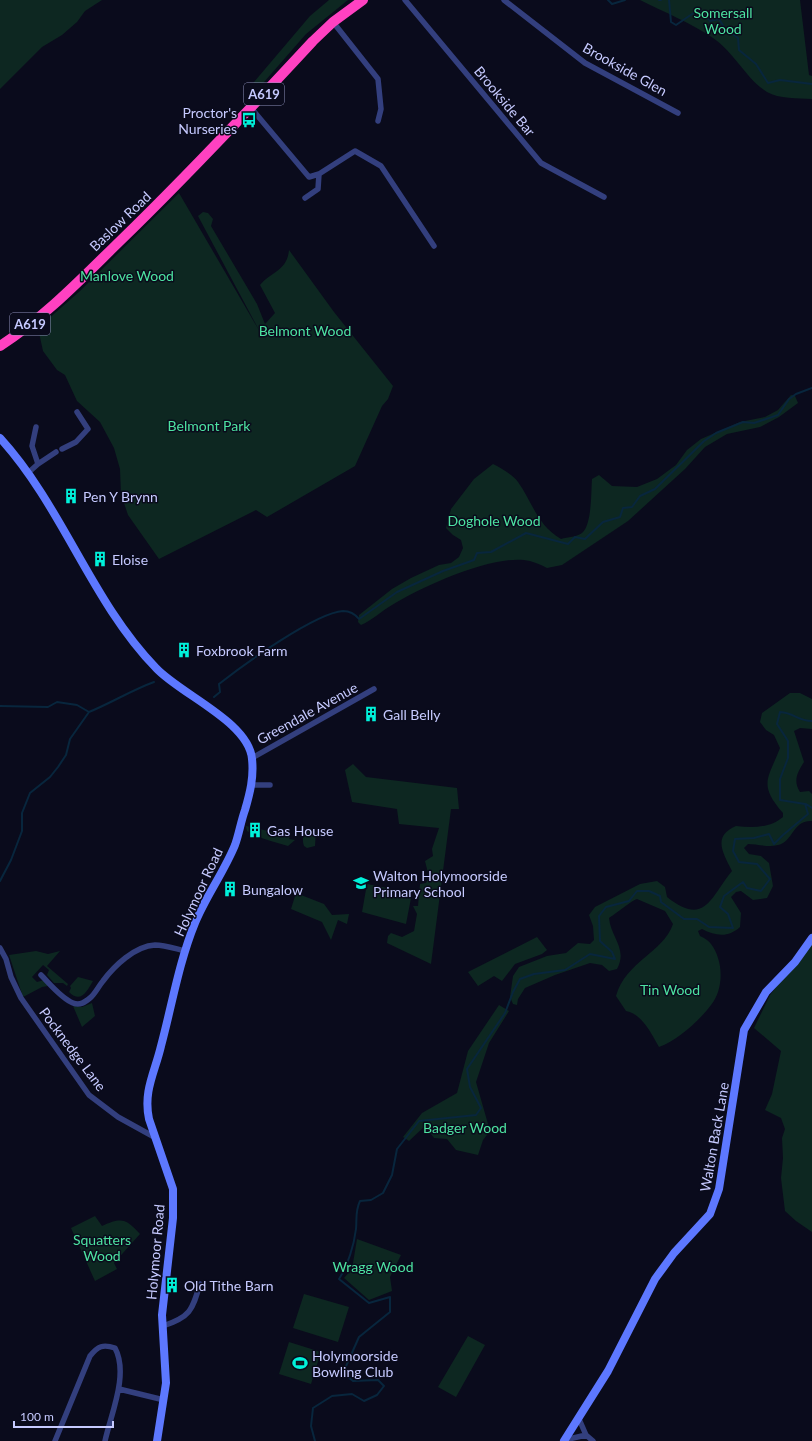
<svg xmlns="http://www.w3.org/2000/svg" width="812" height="1441" font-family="Lato,sans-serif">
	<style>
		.green { fill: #0d2721 }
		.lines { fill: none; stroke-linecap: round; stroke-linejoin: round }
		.stream { stroke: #08263d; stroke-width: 2 }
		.street { stroke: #333f7e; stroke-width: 5.5 }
		.secondary { stroke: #5d78ff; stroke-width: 8 }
		.highway { stroke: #ff41c1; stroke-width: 10 }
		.labels { text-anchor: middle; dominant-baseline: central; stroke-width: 3; stroke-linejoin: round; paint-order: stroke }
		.shield { fill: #0a0b1c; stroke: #8e91bb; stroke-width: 1 }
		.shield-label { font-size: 13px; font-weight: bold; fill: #c6caff }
		.park-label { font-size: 14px; fill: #4de3a1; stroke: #0a0b1c }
		.street-label { font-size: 14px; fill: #c6caff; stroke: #0a0b1c }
		.poi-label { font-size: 14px; fill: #c6caff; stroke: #0a0b1c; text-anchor: start }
	</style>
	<rect width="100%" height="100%" fill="#0a0b1c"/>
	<!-- green -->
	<path class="green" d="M0,0H102L85,11L77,22L62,35L42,47L0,89Z
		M329,0H348L306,34L251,97L243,95L310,16Z
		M640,0H800L809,75L812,76V99C798,98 779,99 767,92C746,79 735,53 713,38C691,23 664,12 640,0Z
		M179,193L260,332L198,216L203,212L208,213L213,219L211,226L257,304L265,324L275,313L260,285C272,271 287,271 289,250L334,312L393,386L388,399L382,406L355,466L267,517L256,510L159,559L128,515L121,494L120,469L114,448L100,422L77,401L65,375L57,370L43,351L38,328L80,291Z
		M791,395L795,396L798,403L779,417L760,427L727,434L705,447L685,469L628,521L562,565L547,568C540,564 532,561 524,560C490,556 421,587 392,605C381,611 373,620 361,625L358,622L359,615L392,589L411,578L439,565L451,563L459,557L463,548L461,540L453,535L446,528L451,509L474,479L493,464C501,468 513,475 518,482C533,503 537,525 561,539C568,537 577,537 582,533C592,525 591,492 592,479L599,475L612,486L637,487L657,479L676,465L687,450L701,439L740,422L765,417L778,410Z
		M790,693H800L812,699V729L800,728L794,731L804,762C797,773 793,781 800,792L809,791L812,794V821C795,820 794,836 783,843C773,849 758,844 748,844L744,848L749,854L761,856L769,863L773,886L767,898L753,900L741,891L736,892L731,897L741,913L740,927C728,938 716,936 702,929L698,931L700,936C710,940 715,948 718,958C723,973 721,993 711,1005C699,1021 678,1040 659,1047C651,1033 642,1014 626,1011L616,996C626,961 663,953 673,924L665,911L637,899C634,899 614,915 609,918C611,938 628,949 617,969L609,971L602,965L590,963L555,975L525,988L518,999L517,1005L513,1004L510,997L513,976L519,967L547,956L566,953L578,943L590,944L594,940L593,926L589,915L595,907L640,884L657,881L665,887L667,897C705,927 710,898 732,871C723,853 712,836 736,826C753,828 770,828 783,817V813C758,784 768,779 780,748L774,735L766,730L760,722L762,713Z
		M353,764L366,777L457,788L459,809H451L431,964L387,943L388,936L391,933L402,937L414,931L417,914L413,906H418L420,884L426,883L429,877L425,861L433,856L432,849L439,828L399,824L397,809L352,802L345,770Z
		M246,826L290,836L289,839L295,840L288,846C274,842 260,839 247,831Z
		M310,828L316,831L315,846L307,848L304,846C302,841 303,836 305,831Z
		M367,884L412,893L406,924L362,912Z
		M296,893L324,904L332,915L349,914L347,924L338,920L331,940L322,922L291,909Z
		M537,937L547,950L542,954L515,964L502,981L494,976L478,986L468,972Z
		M812,941V1232L796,1221L785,1211L781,1178L783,1158L782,1138L785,1129L781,1118L765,1110L772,1094L781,1051L754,1028L770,995Z
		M36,951L48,954L60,951L47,966L68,984L67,986L63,983H54L47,975L49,970L43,965L32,977L37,982L44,980L48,986L42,987L23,997L9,955Z
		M78,977L93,981C87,991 81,1004 69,992L71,988L70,986Z
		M92,1003L95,1016L82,1027L73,1006L82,1007Z
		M499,1005L509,1011L489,1043L476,1082L490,1131L483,1140L478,1155L456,1150L447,1139L434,1138L425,1126L409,1141L403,1137L422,1113L457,1093L468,1051Z
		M95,1216L102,1226C122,1217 126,1219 140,1234L114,1263L117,1269L95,1281L71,1228Z
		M357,1239L401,1255L390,1277L392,1291L369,1300L344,1278L352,1269Z
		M304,1294L349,1307L338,1342L293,1328Z
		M468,1336L485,1345L456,1397L438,1387Z
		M289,1342L321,1352L311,1384L279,1374Z"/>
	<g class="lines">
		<!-- stream -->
		<path class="stream" d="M608,0L612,4L625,0
			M659,0H661
			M669,0L671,22L676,25L698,10L704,13L710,21L719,19L724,27L738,38L739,50L756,64L768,83L780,80L812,84
			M214,697L220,692L219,684C243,665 315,613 343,611C349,611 355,614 359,619L397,592L443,571L474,560L477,553L491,552L526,533L568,544L575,537L585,539L603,522L620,517L623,508L632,507L640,496L655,489L704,441L716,433L743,422L754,423L778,415L789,399L796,394L812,388
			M0,706L48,707L57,702L77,705L89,712C111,703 132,690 154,682
			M806,804L812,808
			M0,881L11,860L22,831V813L30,793L50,777L58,767L66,755L70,739L89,712
			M315,1441L311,1426L313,1408L332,1396L352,1394L364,1401L377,1395L384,1386L378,1380L353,1381L343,1373L359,1337L390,1312V1297L369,1303L339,1279C348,1265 354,1245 356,1229C357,1219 355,1211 360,1201L371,1200L383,1193L392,1175L397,1149L419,1121L476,1115L481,1108L470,1087L467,1069L505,1013L513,992L520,979L534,974L565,970L590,954L615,959L612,952L600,941L599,916L606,907L629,901L637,891H649L660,896L661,902L684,919H697L709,927L733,928L728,914L720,907L724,896L743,882L747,888L761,891L770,879L757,864L739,862L733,851L735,839L754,838L769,834L774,844L783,835L808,814L805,804L780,800V779L788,758V741L777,724L780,712C795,713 797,721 812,721"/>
		<!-- street -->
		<path class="street" d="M405,0L541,163L604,197
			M504,0L585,63L678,113
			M333,22L378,79L381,109L378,121
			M251,108L309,177L319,174L318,189L305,198
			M319,174L355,151L381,166L434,246
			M62,449L76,442L88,429L77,412
			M38,464L56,452
			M29,472L38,464L32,446L36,427
			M252,758L374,689
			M252,785H270
			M0,948L6,959L11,977L21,998L89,1095L118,1117L156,1138
			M41,975C50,984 61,998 73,1003C80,1006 85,1002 90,998C95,994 98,987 103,981C114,966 135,946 155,945C165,945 176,949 185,951
			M163,1326C190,1317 192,1311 200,1284
			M119,1389L164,1400
			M579,1419L586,1435L593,1441
			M565,1440L586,1435
			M55,1441L90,1356C98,1346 103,1344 115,1348C129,1374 111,1414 105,1441"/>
		<!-- secondary -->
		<path class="secondary" d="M0,438C63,507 91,601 156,668C180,694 249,722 252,759C254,777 250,793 245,810C241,821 239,834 235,845C224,872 206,896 195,923C179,962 172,1005 161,1046C155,1072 143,1091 149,1119L173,1189V1218L162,1315L166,1383L157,1441
			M564,1441L608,1371L655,1279L674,1253L710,1214L719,1189L744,1030L766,992L795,962L812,938"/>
		<!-- highway -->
		<path class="highway" d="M0,346C45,317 81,279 119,242C186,177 250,109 313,41L333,22L363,0"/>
	</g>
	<!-- icons -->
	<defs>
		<g id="bus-bare" transform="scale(1.2)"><path d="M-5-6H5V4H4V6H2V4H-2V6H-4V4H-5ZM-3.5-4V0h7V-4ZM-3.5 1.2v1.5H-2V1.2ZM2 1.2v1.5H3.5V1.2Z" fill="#00f1da" stroke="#0a0b1c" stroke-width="2.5" paint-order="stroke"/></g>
		<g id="building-bare" transform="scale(1.2)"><path d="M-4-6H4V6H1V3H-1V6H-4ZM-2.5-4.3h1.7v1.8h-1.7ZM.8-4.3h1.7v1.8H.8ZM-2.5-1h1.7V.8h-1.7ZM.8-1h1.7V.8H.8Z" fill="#00f1da" stroke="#0a0b1c" stroke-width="2.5" paint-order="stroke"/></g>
		<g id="school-bare" transform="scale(1.2)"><path d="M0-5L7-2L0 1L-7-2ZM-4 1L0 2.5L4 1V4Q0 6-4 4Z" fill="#00f1da" stroke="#0a0b1c" stroke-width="2.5" paint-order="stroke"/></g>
		<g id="stadium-bare" transform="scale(1.2)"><path d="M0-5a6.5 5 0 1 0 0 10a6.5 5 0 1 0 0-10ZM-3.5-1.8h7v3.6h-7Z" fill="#00f1da" stroke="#0a0b1c" stroke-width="2.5" paint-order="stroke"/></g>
	</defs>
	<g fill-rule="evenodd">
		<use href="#bus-bare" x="249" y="120"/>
		<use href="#building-bare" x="71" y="496"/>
		<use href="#building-bare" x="100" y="559"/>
		<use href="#building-bare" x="184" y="650"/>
		<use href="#building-bare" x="371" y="714"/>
		<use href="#building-bare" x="255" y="830"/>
		<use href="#school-bare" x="361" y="883"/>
		<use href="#building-bare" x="230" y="889"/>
		<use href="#building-bare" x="172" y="1285"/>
		<use href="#stadium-bare" x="300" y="1363"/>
	</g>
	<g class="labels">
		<!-- shield labels -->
		<g class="shield">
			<rect x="244" y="83" width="40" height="22" rx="3"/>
			<rect x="10" y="313" width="40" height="22" rx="3"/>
		</g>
		<g class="shield-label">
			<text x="264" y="94">A619</text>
			<text x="30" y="324">A619</text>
		</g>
		<!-- park labels -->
		<g class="park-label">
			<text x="723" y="12">Somersall<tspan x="723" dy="16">Wood</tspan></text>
			<text x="127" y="275">Manlove Wood</text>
			<text x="305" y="330">Belmont Wood</text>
			<text x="209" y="425">Belmont Park</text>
			<text x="494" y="520">Doghole Wood</text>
			<text x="670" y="989">Tin Wood</text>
			<text x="465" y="1127">Badger Wood</text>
			<text x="102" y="1239">Squatters<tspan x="102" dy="16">Wood</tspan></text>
			<text x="373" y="1266">Wragg Wood</text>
		</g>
		<!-- street labels -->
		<g class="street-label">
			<text transform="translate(625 69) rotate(29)">Brookside Glen</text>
			<text transform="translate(505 101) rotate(50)">Brookside Bar</text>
			<text transform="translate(120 221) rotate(-44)">Baslow Road</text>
			<text transform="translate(307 713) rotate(-29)">Greendale Avenue</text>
			<text transform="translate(198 892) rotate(-65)">Holymoor Road</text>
			<text transform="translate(73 1049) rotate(53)">Pocknedge Lane</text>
			<text transform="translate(714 1137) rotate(-80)">Walton Back Lane</text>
			<text transform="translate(155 1252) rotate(-85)">Holymoor Road</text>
		</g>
		<!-- poi labels -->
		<g class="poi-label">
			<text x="237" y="112" text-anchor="end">Proctor's<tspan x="237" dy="16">Nurseries</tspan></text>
			<text x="83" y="496">Pen Y Brynn</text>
			<text x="112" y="559">Eloise</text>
			<text x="196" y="650">Foxbrook Farm</text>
			<text x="383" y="714">Gall Belly</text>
			<text x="267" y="830">Gas House</text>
			<text x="373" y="875">Walton Holymoorside<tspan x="373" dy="16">Primary School</tspan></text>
			<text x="242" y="889">Bungalow</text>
			<text x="184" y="1285">Old Tithe Barn</text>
			<text x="312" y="1355">Holymoorside<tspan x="312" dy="16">Bowling Club</tspan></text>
		</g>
	</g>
	<!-- scale -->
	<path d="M14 1421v6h99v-6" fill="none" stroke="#c6caff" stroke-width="2"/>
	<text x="20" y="1421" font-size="12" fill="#c6caff" stroke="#0a0b1c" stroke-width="3" paint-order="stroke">100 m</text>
</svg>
